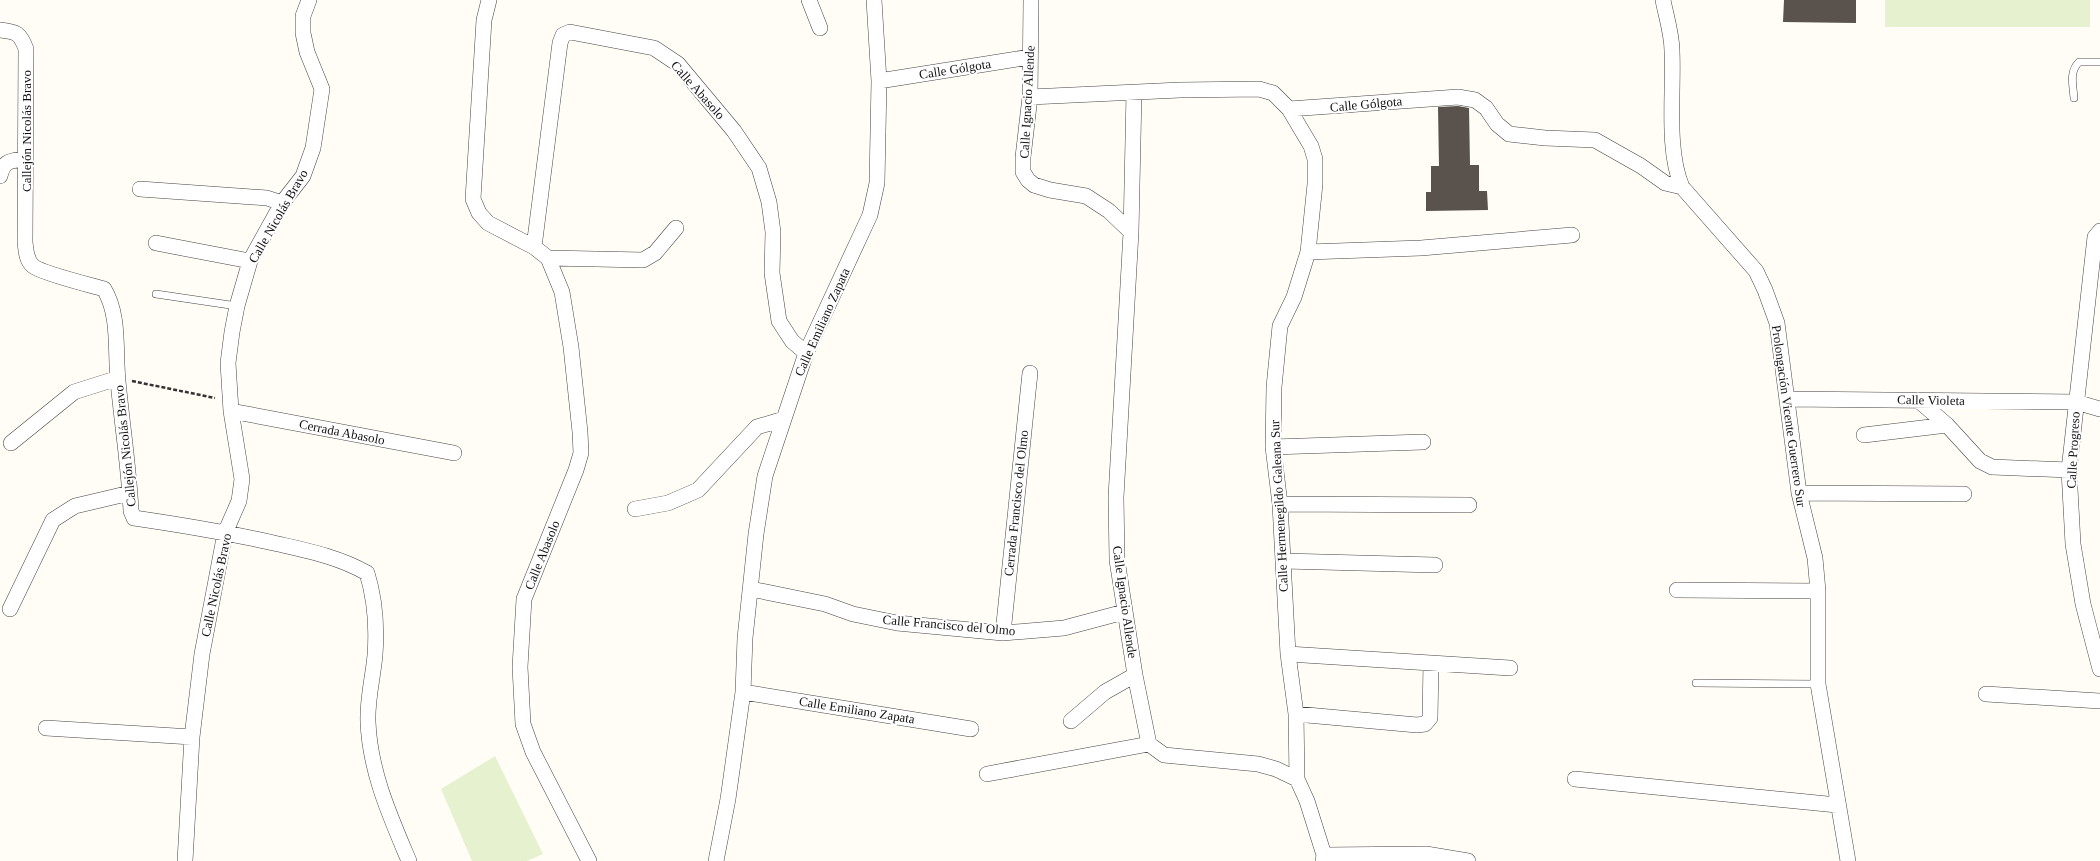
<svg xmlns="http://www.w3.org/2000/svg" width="2100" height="861" font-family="'Times New Roman',serif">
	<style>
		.pitch { fill: #e6f2cf }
		.building { fill: #5a524d }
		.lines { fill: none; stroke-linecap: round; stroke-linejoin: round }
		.lane-casing { stroke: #444; stroke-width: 8 }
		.street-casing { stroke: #444; stroke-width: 16 }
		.path { stroke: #333; stroke-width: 2.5; stroke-dasharray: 4 2; stroke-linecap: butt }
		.lane { stroke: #fff; stroke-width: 7 }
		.street { stroke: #fff; stroke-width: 15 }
		.labels { text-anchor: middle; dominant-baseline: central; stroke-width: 4; stroke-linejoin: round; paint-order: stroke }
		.street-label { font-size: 13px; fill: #111; stroke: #fff }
	</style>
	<rect width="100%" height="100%" fill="#fffdf5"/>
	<!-- pitch -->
	<path class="pitch" d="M1885,0H2090V27H1885Z
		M495,756L543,854L527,861H472L441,789Z"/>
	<!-- building -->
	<path class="building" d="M1784,0H1856V23L1783,22Z
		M1458,106L1469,108L1470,165H1479V191H1487L1488,210L1426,211V192H1431V166H1439L1438,107Z"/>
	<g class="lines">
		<!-- lane casing -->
		<g class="lane-casing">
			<path id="lane" d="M2074,98C2073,85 2069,72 2079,62H2100
				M156,294L237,306
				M1696,683L1818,684"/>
		</g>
		<!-- street casing -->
		<g class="street-casing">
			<path id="street" d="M489,0L484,20L473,199L479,213L488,223L534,247L548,258L562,292L571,347L580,432L581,453L576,470L524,599L520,667L523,724L533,752L589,861
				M809,0L820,28
				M1031,0L1030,97L1023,157V172L1028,180L1034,185L1050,190L1086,196L1109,211L1131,232
				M1663,0C1666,16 1672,34 1672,51C1674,93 1666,149 1682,187L1756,271L1765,290L1777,323L1799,493L1815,558L1818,591V684L1848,861
				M0,30C17,32 20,33 26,49L25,242C26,250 26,260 33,266C41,273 90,285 104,289C120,315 115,351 118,381C122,424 129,468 131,511L134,518C182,525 230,533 278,544C309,551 339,557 367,573C375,599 377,628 375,655C373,678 367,699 368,722C370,772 390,816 409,861
				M879,81L1030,57
				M1134,93L1131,232L1116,497L1117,560L1135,675L1149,744L1164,755L1258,764L1276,769L1297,779
				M1030,97L1180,90L1259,89L1273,93L1289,109L1458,97L1475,100L1486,108L1497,124L1509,134L1545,138L1595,140L1641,166L1665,183L1682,187
				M1289,109L1311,146L1315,159V184L1308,252L1294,297L1280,326L1274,387L1273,447L1280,504L1288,654L1296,714L1297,779L1307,801L1324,855L1323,861
				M0,176C4,160 10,161 25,159
				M140,189L267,198L282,203
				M2100,231L2095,237L2069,470L2073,544L2083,604L2100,669
				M156,243L250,261
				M534,247L560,43L563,35L570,32L654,48L678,64L734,131L759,168L769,202L773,232L772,273L779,321L792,341L806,353
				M1308,252L1421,248L1572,235
				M548,258L643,260L655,253L676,228
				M1787,399L2076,402L2100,409
				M1918,400L1947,425L1980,461L1992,467L2069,470
				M231,411L454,453
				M1864,435L1947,425
				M11,443L74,392L118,378
				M1273,447L1423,442
				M1799,493L1964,494
				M1280,504L1469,505
				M635,509L668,503L698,490L757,427L784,419
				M1284,561L1435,565
				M751,589L825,604L853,614L897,623L1003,633L1064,628L1124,612
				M1677,590L1818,591
				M10,609L53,520L75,506L130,493
				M1003,633L1030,373
				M1288,654L1510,668
				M743,692L971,729
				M1986,694L2100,701
				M1296,714L1417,725L1425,724L1430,718L1431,663
				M1071,721L1105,692L1135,675
				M46,728L192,737
				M987,774L1149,744
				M1575,779L1837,805
				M1324,855L1426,854L1468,861
				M185,861L192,737L202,654L225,533L239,501L242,479L231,411L228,363L232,332L237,306L250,261L282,203L303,176L313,148L322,89L307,52L303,33V16L309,0
				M716,861L728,799L743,692L745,638L756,534L765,476L806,353L870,215L877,183L879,81L874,0"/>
		</g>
		<!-- path -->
		<path class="path" d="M132,381L215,398"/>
		<!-- lane -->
		<use href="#lane" class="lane"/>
		<!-- street -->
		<use href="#street" class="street"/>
	</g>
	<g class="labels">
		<!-- street labels -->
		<g class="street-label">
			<text transform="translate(955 69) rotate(-9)">Calle Gólgota</text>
			<text transform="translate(698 90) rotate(48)">Calle Abasolo</text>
			<text transform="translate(1027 102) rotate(-87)">Calle Ignacio Allende</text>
			<text transform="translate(1366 104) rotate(-5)">Calle Gólgota</text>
			<text transform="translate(26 131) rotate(-90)">Callejón Nicolás Bravo</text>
			<text transform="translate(278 216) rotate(-60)">Calle Nicolás Bravo</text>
			<text transform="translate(822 322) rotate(-66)">Calle Emiliano Zapata</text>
			<text transform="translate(1931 400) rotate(1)">Calle Violeta</text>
			<text transform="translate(1789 416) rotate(82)">Prolongación Vicente Guerrero Sur</text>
			<text transform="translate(342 432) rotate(11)">Cerrada Abasolo</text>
			<text transform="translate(125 446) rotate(-96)">Callejón Nicolás Bravo</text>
			<text transform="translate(2073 450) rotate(-87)">Calle Progreso</text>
			<text transform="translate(1016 503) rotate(-84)">Cerrada Francisco del Olmo</text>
			<text transform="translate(1279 506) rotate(-93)">Calle Hermenegildo Galeana Sur</text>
			<text transform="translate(542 555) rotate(-68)">Calle Abasolo</text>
			<text transform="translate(216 585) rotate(-78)">Calle Nicolás Bravo</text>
			<text transform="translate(1125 602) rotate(82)">Calle Ignacio Allende</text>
			<text transform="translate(949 625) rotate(5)">Calle Francisco del Olmo</text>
			<text transform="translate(857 710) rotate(9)">Calle Emiliano Zapata</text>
		</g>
	</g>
</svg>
